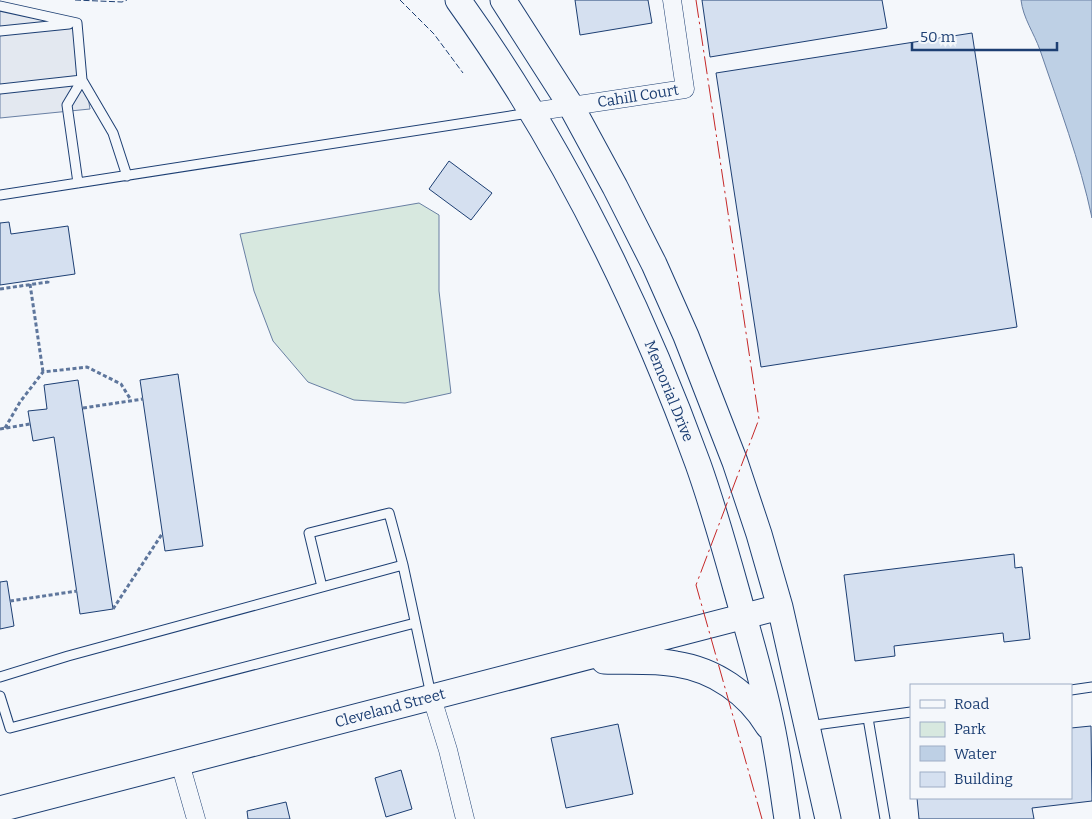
<svg xmlns="http://www.w3.org/2000/svg" width="1092" height="819" font-family="Bitter,serif">
	<style>
		.green { fill: #d7e8df; stroke: #687fa3 }
		.parking { fill: #e3e8f0; stroke: #687fa3 }
		.water { fill: #bed0e5; stroke: #687fa3 }
		.building { fill: #d5e0f0; stroke: #1d3f73 }
		.lines { fill: none; stroke-linecap: round; stroke-linejoin: round }
		.lane-casing { stroke: #1d3f73; stroke-width: 11 }
		.street-casing { stroke: #1d3f73; stroke-width: 19 }
		.secondary-casing { stroke: #1d3f73; stroke-width: 27 }
		.path { stroke: #5e769c; stroke-width: 3; stroke-dasharray: 4 2.5; stroke-linecap: butt }
		.lane { stroke: #f4f7fb; stroke-width: 9 }
		.street { stroke: #f4f7fb; stroke-width: 18 }
		.secondary { stroke: #f4f7fb; stroke-width: 25 }
		.fence { stroke: #1d3f73; stroke-width: 1; stroke-dasharray: 6 2.5; stroke-linecap: butt }
		.power { stroke: #c62828; stroke-width: 1; stroke-dasharray: 18 4 2.5 4; stroke-linecap: butt }
		.labels { text-anchor: middle; dominant-baseline: central; stroke-width: 4; stroke-linejoin: round; paint-order: stroke }
		.street-label { font-size: 15px; fill: #1d3f73; stroke: #f4f7fb }
	</style>
	<rect width="100%" height="100%" fill="#f4f7fb"/>
	<!-- green -->
	<path class="green" d="M419,203L439,215V291L451,393L405,403L354,400L308,382L273,341L254,291L240,234Z"/>
	<!-- parking -->
	<path class="parking" d="M0,6L76,23L90,109L0,118Z"/>
	<!-- water -->
	<path class="water" d="M1021,0H1092V218C1080,161 1059,106 1040,50C1034,33 1023,18 1021,0Z"/>
	<!-- building -->
	<path class="building" d="M575,0H648L652,23L580,35Z
		M702,0H882L887,28L710,57Z
		M972,33L1017,327L761,367L716,73Z
		M449,161L492,193L471,220L429,189Z
		M9,222L11,234L68,226L75,274L0,285V223Z
		M178,374L203,546L165,551L140,380Z
		M78,380L113,609L80,614L54,437L33,441L28,411L47,409L44,385Z
		M1014,554L1015,568L1022,567L1030,639L1004,642L1003,633L894,646L895,656L855,661L844,575Z
		M7,581L14,626L0,629V582Z
		M618,724L633,794L566,808L551,738Z
		M1091,726L1092,801L1032,808L1034,819H919L917,798H1071V728Z
		M401,770L412,809L386,817L375,778Z
		M286,802L290,819H248L247,811Z"/>
	<g class="lines">
		<!-- lane casing -->
		<g class="lane-casing">
			<path id="lane" d="M0,6L77,23L82,80L0,89
				M0,31L69,24
				M78,183L67,105L82,80L113,133L127,176
				M0,195L529,113
				M322,587L309,533L389,513L403,565
				M0,677L68,656L403,565L431,695
				M1071,690L1092,687
				M0,696L10,728L415,623
				M868,718L885,819
				M808,726L911,712"/>
		</g>
		<!-- street casing -->
		<g class="street-casing">
			<path id="street" d="M532,112L685,89L672,0
				M432,698L448,750L465,819
				M180,763L196,819"/>
		</g>
		<!-- secondary casing -->
		<g class="secondary-casing">
			<path id="secondary" d="M458,0C560,142 638,299 698,464C713,506 725,549 737,592C749,635 762,678 771,722C778,754 782,786 787,819
				M503,0L571,106L615,187L654,264L686,336L735,462L759,534L780,607L828,819
				M604,661C626,662 654,660 676,664C715,670 748,693 768,726
				M0,809L780,607"/>
		</g>
		<!-- path -->
		<path class="path" d="M30,284L43,372
			M0,289L48,282L47,278
			M83,408L143,399
			M5,428L20,402L43,372L87,367L121,384L131,400
			M0,429L30,424
			M10,601L77,591
			M113,609L162,534"/>
		<!-- lane -->
		<use href="#lane" class="lane"/>
		<!-- street -->
		<use href="#street" class="street"/>
		<!-- secondary -->
		<use href="#secondary" class="secondary"/>
		<!-- fence -->
		<path class="fence" d="M75,0L122,2L127,0
			M400,0L434,34L463,73"/>
		<!-- power -->
		<path class="power" d="M696,0L759,419L696,585L762,819"/>
	</g>
	<g class="labels">
		<!-- street labels -->
		<g class="street-label">
			<text transform="translate(638 96) rotate(-9)">Cahill Court</text>
			<text transform="translate(669 391) rotate(68)">Memorial Drive</text>
			<text transform="translate(390 708) rotate(-15)">Cleveland Street</text>
		</g>
	</g>
	<!-- legend -->
	<rect x="910" y="684" width="162" height="115" fill="#f4f7fb" stroke="#9eadc5"/>
	<rect x="920" y="700" width="25" height="8" fill="#f4f7fb" stroke="#9eadc5"/>
	<text x="954" y="709" font-size="15" fill="#1d3f73">Road</text>
	<rect x="920" y="722" width="25" height="15" fill="#d7e8df" stroke="#9eadc5"/>
	<text x="954" y="734" font-size="15" fill="#1d3f73">Park</text>
	<rect x="920" y="746" width="25" height="15" fill="#bed0e5" stroke="#9eadc5"/>
	<text x="954" y="759" font-size="15" fill="#1d3f73">Water</text>
	<rect x="920" y="772" width="25" height="15" fill="#d5e0f0" stroke="#9eadc5"/>
	<text x="954" y="784" font-size="15" fill="#1d3f73">Building</text>
	<!-- scale -->
	<path d="M912 42v8h145v-8" fill="none" stroke="#1d3f73" stroke-width="2.5"/>
	<text x="920" y="42" font-size="15" fill="#1d3f73" stroke="#f4f7fb" stroke-width="4" paint-order="stroke">50 m</text>
</svg>
